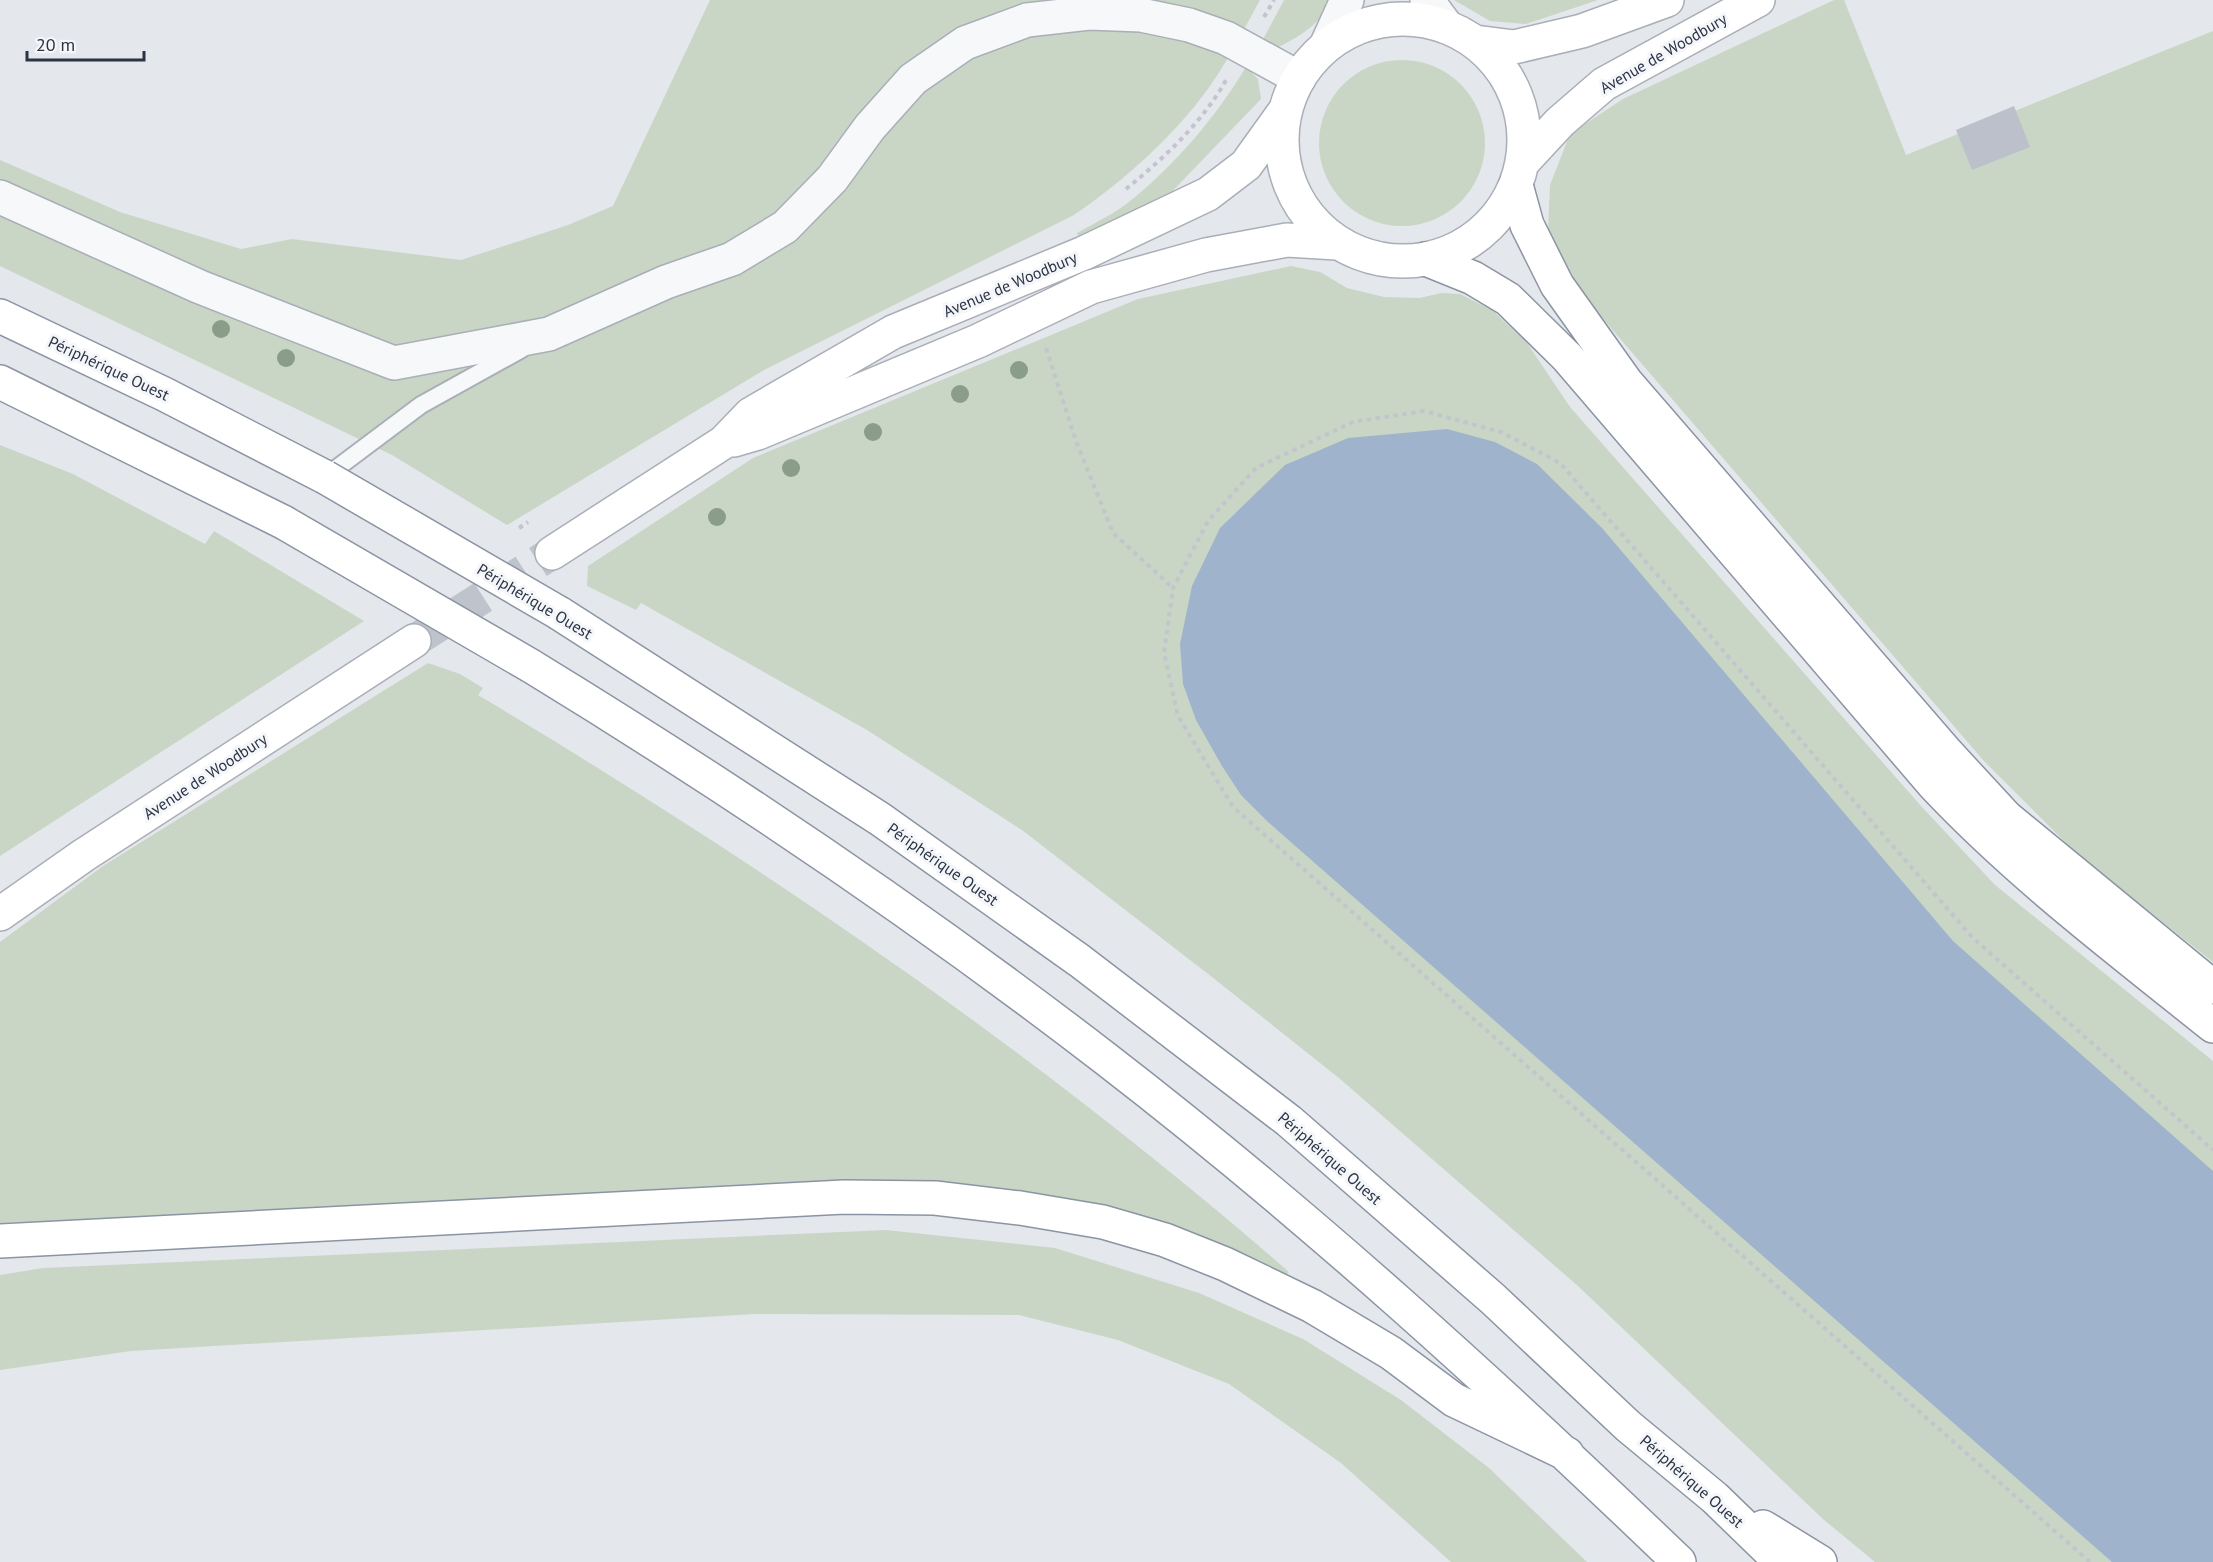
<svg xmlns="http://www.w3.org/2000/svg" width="2213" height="1562" font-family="'PT Sans',sans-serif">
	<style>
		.green { fill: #c9d6c5 }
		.water { fill: #9fb4cc }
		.building { fill: #bbc0ca }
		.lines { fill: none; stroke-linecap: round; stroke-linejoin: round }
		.secondary-tunnel { stroke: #bfc3cb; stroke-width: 33; stroke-dasharray: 33 16; stroke-linecap: butt }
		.lane-casing { stroke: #a9aeb7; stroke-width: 20 }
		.street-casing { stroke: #a9aeb7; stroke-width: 36 }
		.secondary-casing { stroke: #a9aeb7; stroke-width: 36 }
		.highway-casing { stroke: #8b94a3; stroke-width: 36 }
		.path { stroke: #c2c5cb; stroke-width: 4; stroke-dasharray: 4.5 4.5; stroke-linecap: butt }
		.lane { stroke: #f7f8fa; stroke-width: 16 }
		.street { stroke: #f7f8fa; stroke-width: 33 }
		.secondary { stroke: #fff; stroke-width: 33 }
		.highway { stroke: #fff; stroke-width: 33 }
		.highway-bridge-casing { stroke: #8b94a3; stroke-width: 36; stroke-linecap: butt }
		.highway-bridge { stroke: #fff; stroke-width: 33 }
		.tree { fill: #899d89 }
		.labels { text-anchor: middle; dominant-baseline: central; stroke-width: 6; stroke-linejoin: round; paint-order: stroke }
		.street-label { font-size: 16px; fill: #2b3445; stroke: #f4f6f9 }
	</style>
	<rect width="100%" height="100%" fill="#e4e7ec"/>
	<!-- green -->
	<path class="green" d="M710,0H1260C1245,27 1231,55 1214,80C1181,130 1123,182 1074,215L764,370L507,525L392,455L0,266V160L120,212L241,249L292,239L461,260L568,225L613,206Z
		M1284,0H1331C1322,24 1296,39 1274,49L1261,43Z
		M1454,0H1598L1526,24L1490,21Z
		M1834,0H1844L1906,155L2213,31V962L2078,855L1984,761L1573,284L1548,232L1550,185L1570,134L1623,99Z
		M1319 143a83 83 0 1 1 166 0a83 83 0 1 1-166 0Z
		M1246,67L1258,79L1261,99L1161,203L1080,242L1077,233C1094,223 1114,214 1129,202C1176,164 1215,118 1246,67Z
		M1291,266L1320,272L1347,288L1384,297L1420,298L1441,293L1460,294L1492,310L1527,343L1570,407L1921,806L1995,885L2213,1061V1562H1875L1823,1519L1578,1286L1339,1078L1212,977L1022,830L867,730L641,603L636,610L587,586L588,566L753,458L1138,299Z
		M0,445L73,474L205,544L214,531L364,621L0,856Z
		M428,663L460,674L483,688L478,695C763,865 1039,1054 1289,1272L1285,1276L1078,1205L246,1214L0,1223V942L103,866Z
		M886,1230L1055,1248L1199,1293L1303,1339L1401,1400L1489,1468L1587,1562H1451L1341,1463L1229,1384L1118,1340L1019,1315L755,1314L131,1351L0,1370V1275L43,1268Z"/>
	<!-- water -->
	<path class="water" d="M1447,429L1495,442L1537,464L1602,528L1953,941L2213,1171V1562H2112L1268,822L1241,795L1222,766L1196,720L1183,684L1180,644L1192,586L1220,528L1285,465L1348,438Z"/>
	<!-- building -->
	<path class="building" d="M2014,106L2030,147L1972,170L1956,130Z"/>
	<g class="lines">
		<!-- secondary-tunnel -->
		<path class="secondary-tunnel" d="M414,641L552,553"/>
		<!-- lane casing -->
		<g class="lane-casing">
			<path id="lane" d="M325,477L421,405L522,349"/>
		</g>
		<!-- street casing -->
		<g class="street-casing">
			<path id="street" d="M1427,0L1447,27
				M1326,46L1347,0
				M0,197L200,287L394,363L549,334L666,282L732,259L785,227L832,179L870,127L913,79L965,43L1027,20L1089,13L1141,15L1189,25L1226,38L1299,78"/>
		</g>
		<!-- secondary casing -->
		<g class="secondary-casing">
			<path id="secondary" d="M1282 140a121 121 0 1 1 242 0a121 121 0 1 1-242 0Z
				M1475,42L1514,47L1582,31L1667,0
				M1522,163L1560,122L1604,84L1758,0
				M734,440L758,433L978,341L1091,287L1206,255L1287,240L1337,243
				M552,553L724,442L751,414L893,332L1084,253L1208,194L1246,165L1284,112
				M0,914L84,855L414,641"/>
		</g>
		<!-- highway casing -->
		<g class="highway-casing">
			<path id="highway" d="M1516,185L1527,225L1557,285L1626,382L1947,753L2006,817L2213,987
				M1426,259L1473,278L1508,299L1567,357L1935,786C2019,875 2117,949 2213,1026
				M0,316L164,394L325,477
				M0,382L283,522
				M559,613L880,819L1080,961L1289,1121L1493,1299L1628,1426L1715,1498L1781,1562
				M531,666C729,787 922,917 1106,1059C1307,1214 1496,1386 1679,1562
				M0,1241L844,1197L935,1198L1020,1208L1103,1222L1165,1240L1225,1264L1312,1306L1391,1353L1454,1400L1567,1454
				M1763,1527L1820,1562"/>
		</g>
		<!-- path -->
		<path class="path" d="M1264,17L1274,0
			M1126,189C1163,159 1203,122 1226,80
			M1046,348L1076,441L1113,533L1173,588
			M519,528L528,522
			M2090,1562L1233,807L1178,716L1164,653L1173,588L1208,521L1256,468L1353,422L1424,411L1501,432L1560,463L1972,937L2213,1150"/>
		<!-- lane -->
		<use href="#lane" class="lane"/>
		<!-- street -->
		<use href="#street" class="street"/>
		<!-- secondary -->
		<use href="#secondary" class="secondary"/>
		<!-- highway -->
		<use href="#highway" class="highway"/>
		<!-- highway-bridge casing -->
		<g class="highway-bridge-casing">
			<path id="highway-bridge" d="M325,477L559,613
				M283,522L531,666"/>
		</g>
		<!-- highway-bridge -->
		<use href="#highway-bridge" class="highway-bridge"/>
	</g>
	<!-- trees -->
	<g class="tree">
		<circle cx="221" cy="329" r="9"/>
		<circle cx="286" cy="358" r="9"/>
		<circle cx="1019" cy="370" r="9"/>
		<circle cx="960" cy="394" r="9"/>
		<circle cx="873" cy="432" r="9"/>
		<circle cx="791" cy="468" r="9"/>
		<circle cx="717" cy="517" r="9"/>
	</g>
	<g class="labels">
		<!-- street labels -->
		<g class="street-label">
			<text transform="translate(1663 53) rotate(-30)">Avenue de Woodbury</text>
			<text transform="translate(1010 284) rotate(-23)">Avenue de Woodbury</text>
			<text transform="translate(109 368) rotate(25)">Périphérique Ouest</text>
			<text transform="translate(535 601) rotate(31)">Périphérique Ouest</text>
			<text transform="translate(205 776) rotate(-33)">Avenue de Woodbury</text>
			<text transform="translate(943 864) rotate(35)">Périphérique Ouest</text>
			<text transform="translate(1330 1158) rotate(41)">Périphérique Ouest</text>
			<text transform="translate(1692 1481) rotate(41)">Périphérique Ouest</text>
		</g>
	</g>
	<!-- scale -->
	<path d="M27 51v9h117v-9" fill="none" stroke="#2b3445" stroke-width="3"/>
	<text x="36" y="51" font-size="18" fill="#2b3445" stroke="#f4f6f9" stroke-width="4.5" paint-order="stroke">20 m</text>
</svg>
